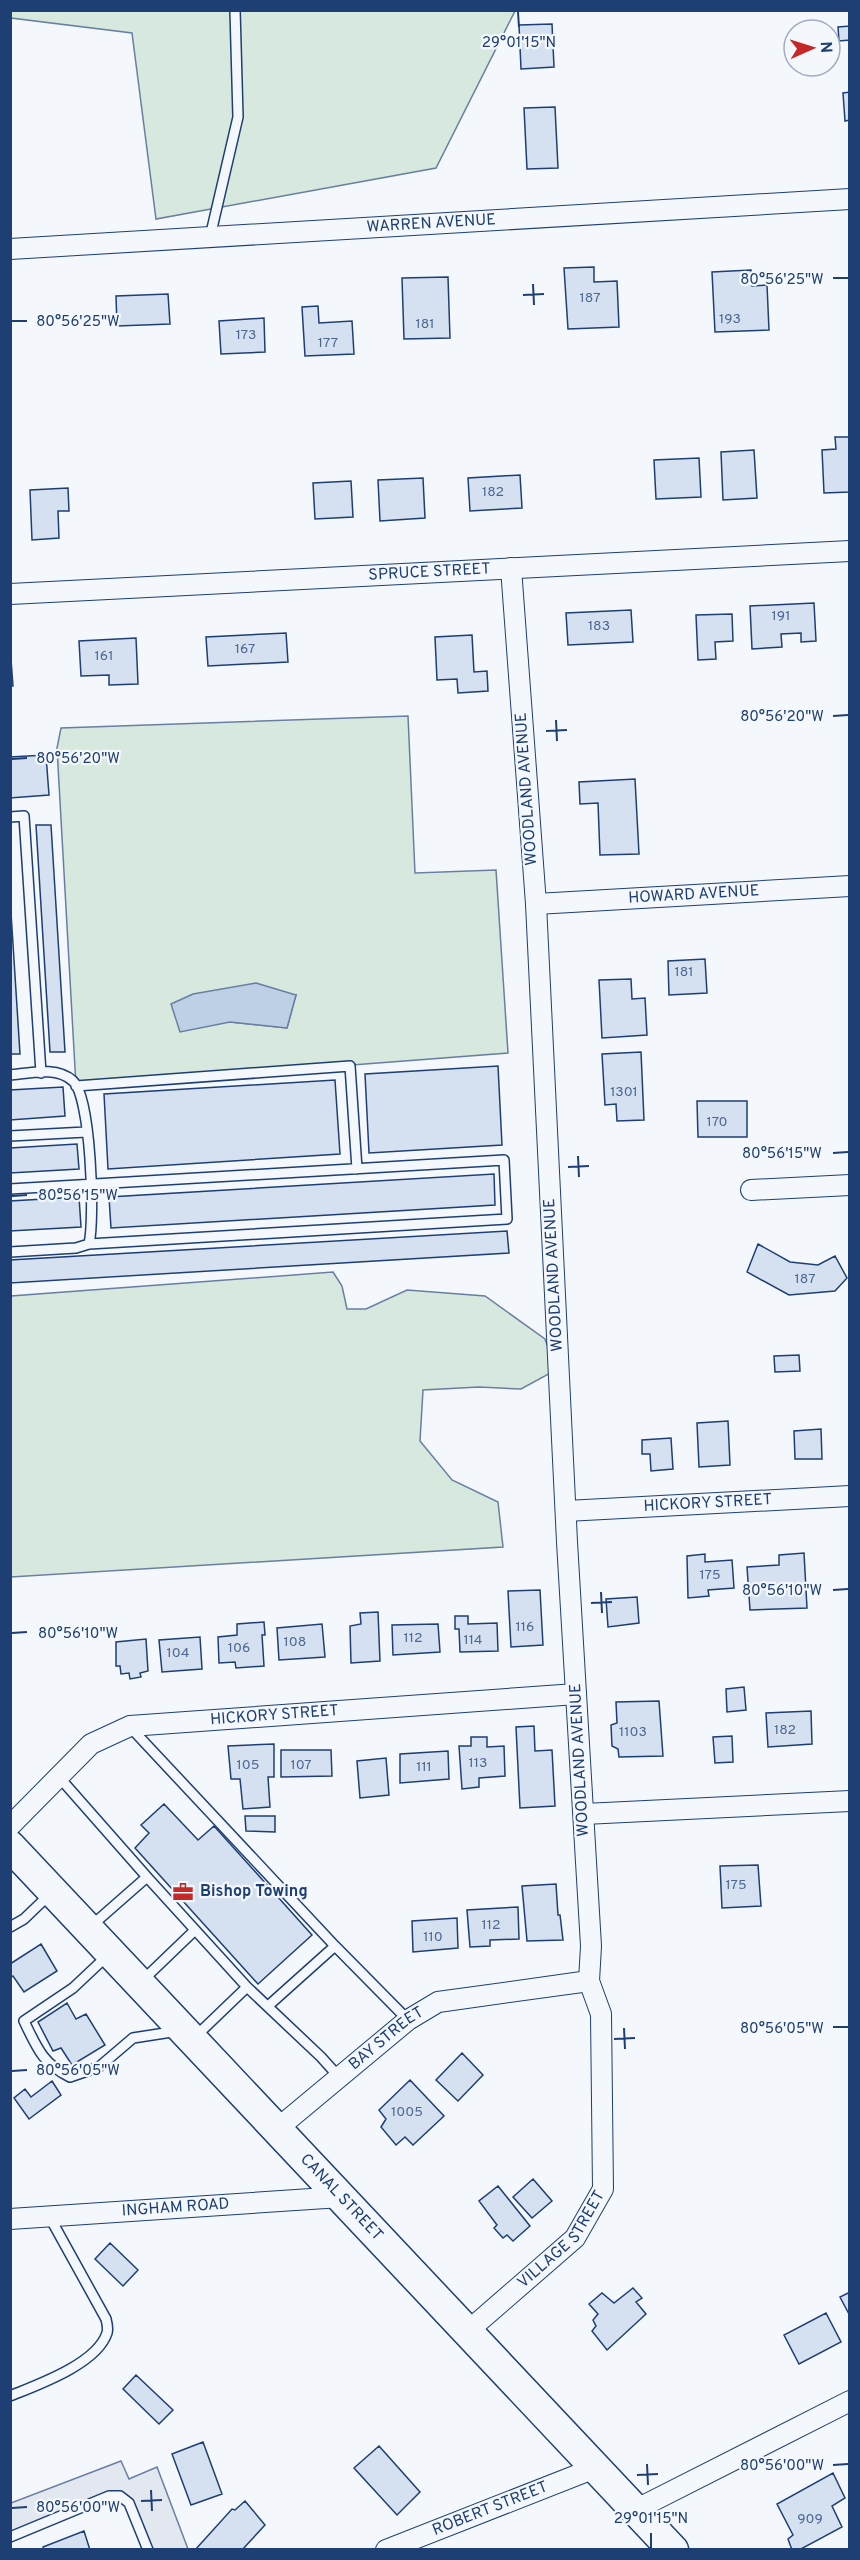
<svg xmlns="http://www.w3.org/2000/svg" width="860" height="2560" font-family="Overpass,sans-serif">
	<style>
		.green { fill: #d7e8df; stroke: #687fa3; stroke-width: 1.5; fill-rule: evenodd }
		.parking { fill: #e3e8f0; stroke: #687fa3; stroke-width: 1.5 }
		.water { fill: #bed0e5; stroke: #687fa3; stroke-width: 1.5 }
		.building { fill: #d5e0f0; stroke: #1d3f73; stroke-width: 1.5 }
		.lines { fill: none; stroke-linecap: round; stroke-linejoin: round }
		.service-casing { stroke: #1d3f73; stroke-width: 12 }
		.minor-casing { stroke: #1d3f73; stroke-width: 22 }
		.primary-casing { stroke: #1d3f73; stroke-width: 33 }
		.service { stroke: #f4f7fb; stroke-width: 9 }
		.minor { stroke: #f4f7fb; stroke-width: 20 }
		.primary { stroke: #f4f7fb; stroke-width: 30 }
		.ticks { fill: none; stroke: #1d3f73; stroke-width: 2 }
		.labels { text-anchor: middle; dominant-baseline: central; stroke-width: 4.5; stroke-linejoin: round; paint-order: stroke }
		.number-label { font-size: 14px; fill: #4b6792 }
		.street-label { font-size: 16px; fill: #1d3f73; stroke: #f4f7fb }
		.poi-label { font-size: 16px; font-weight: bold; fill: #1d3f73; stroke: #f4f7fb; text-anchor: start }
		.ticks-label { font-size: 15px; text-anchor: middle; fill: #1d3f73; stroke: #f4f7fb; stroke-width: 4.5; stroke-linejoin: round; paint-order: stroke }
	</style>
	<rect width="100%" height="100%" fill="#f4f7fb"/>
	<!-- green -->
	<path class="green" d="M11,10L515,11L436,168L156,219L132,33L11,18Z
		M408,716L415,873L496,870L508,1053L76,1086L57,748L61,728ZM296,995L287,1028L230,1022Z
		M333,1272L342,1286L347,1309H366L407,1290L485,1296L545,1339L556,1370L521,1389L479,1387L423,1390L420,1441L452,1480L498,1502L503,1547L11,1577V1296Z"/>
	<!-- parking -->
	<path class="parking" d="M121,2461L129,2479L157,2467L188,2549H148L120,2496L11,2537V2503Z"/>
	<!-- water -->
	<path class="water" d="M256,983L296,995L287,1028L230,1022L180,1032L171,1004L193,994Z"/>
	<!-- building -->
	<path class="building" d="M552,24L554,67L521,69L519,25Z
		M850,26V40L839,41L838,27Z
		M850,92V120L845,121L843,93Z
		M555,107L558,168L527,169L524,108Z
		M594,267V282L617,281L619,327L568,329L564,268Z
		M751,270L752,286L767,285L769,330L715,332L712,272Z
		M448,277L450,338L404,339L402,278Z
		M168,294L170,324L117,326L116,296Z
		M318,306L319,323L352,321L354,354L305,356L302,307Z
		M264,318L265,352L221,354L219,321Z
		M835,437H850V492L824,493L822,450L836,449Z
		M754,450L757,498L723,500L721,452Z
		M699,458L701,497L656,499L654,460Z
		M520,475L522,508L470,511L468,478Z
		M423,478L425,518L380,521L378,480Z
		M351,481L353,517L315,519L313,483Z
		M68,488L69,511H58L59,538L32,540L30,490Z
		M814,603L816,641L801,642V633L781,634L782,647L752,649L750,606Z
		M631,610L633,642L568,645L566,613Z
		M732,614L733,641L715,642L716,659L698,660L696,615Z
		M286,633L288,662L208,666L206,637Z
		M472,635L474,672L487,671L488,691L458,693L457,679L437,680L435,637Z
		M136,638L138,684L109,685V675L81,676L79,641Z
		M10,646L13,686H10Z
		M46,755L49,795L10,798V757Z
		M635,779L639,854L600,855L598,803L580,804L579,782Z
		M36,825H51L65,1052H50Z
		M10,897L20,1054H10Z
		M705,959L707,993L669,995L668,961Z
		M631,979L632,999L645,998L647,1035L602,1038L599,980Z
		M641,1052L644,1120L617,1121L616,1104L605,1105L602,1054Z
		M498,1066L502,1145L369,1153L365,1074Z
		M335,1080L340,1154L108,1169L104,1094Z
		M63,1087L65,1116L10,1120V1090Z
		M697,1101H747V1137H698Z
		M77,1144L79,1169L10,1173V1148Z
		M494,1174L495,1205L111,1228L109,1197Z
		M79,1197L81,1227L10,1231V1201Z
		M507,1231L509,1253L10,1283V1260Z
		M758,1244L790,1262L818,1265L835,1256L847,1278L835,1291L789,1295L747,1272Z
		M799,1355L800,1371L775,1372L774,1356Z
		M728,1421L730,1465L699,1467L697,1423Z
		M821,1429L822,1459H795L794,1431Z
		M671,1438L673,1469L651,1471L650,1454H642V1440Z
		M804,1553L807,1608L750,1610L747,1567L779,1565V1555Z
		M705,1554V1562L732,1560L734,1588L708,1590L709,1596L688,1598L687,1556Z
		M540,1590L543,1645L511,1647L508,1591Z
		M637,1597L639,1623L608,1627L606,1599Z
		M378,1612L380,1661L351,1663L350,1626L361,1624L360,1613Z
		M455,1616H468V1624L497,1623L498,1651L460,1652L459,1629H455Z
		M264,1622L265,1635H262L264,1666L236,1668L235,1662L219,1663L218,1637L237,1635V1624Z
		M322,1624L325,1657L279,1660L277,1628Z
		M438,1624L440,1652L393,1655L392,1625Z
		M200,1637L202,1669L162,1672L159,1640Z
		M146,1639L148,1671L140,1673L141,1677L130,1679L129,1673L121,1674L120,1666H116V1642Z
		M744,1687L746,1710L727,1712L726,1689Z
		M659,1701L663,1756L619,1757L618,1749L612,1746L611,1725L617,1723L616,1702Z
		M811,1711L812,1744L768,1747L766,1713Z
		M534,1726L535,1751L552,1750L555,1806L520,1808L516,1727Z
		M732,1736L733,1762L715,1763L713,1737Z
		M471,1737H487V1747L504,1746L505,1776L479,1778V1787L462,1789L459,1746H471Z
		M274,1744V1777H268L270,1807L243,1809L240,1779H231L228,1746Z
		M281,1750H331L332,1776L281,1777Z
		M448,1751L449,1779L400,1783V1754Z
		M386,1758L389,1795L360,1798L357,1761Z
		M164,1804L198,1840L214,1826L312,1935L258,1984L135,1848L149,1833L141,1825Z
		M245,1816H275V1832L246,1831Z
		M758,1865L761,1906L722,1908L720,1866Z
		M556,1884L558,1915H560L563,1940L527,1941L522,1886Z
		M518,1907L519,1939L490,1940V1946L470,1947L467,1910Z
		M457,1918L458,1948L413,1952L412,1921Z
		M41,1944L57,1971L24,1992L13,1976L10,1978V1964Z
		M67,2003L76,2019L86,2014L105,2045L72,2065L61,2048L53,2051L38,2022Z
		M462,2053L483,2075L458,2101L436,2080Z
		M410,2080L444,2116L413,2145L405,2137L396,2145L381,2127L386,2119L379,2110Z
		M52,2081L61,2095L29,2119L14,2098L25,2089L31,2097Z
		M533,2179L552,2201L532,2218L513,2197Z
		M498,2186L530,2226L513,2241L507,2235L503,2238L494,2228L497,2225L479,2201Z
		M110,2243L138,2270L123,2286L95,2259Z
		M633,2288L642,2298L636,2302L646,2314L607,2350L592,2331L596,2326L593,2320L598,2314L589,2304L602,2293L614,2303Z
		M850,2292V2316L840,2297Z
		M826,2313L841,2342L799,2364L784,2335Z
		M136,2375L173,2410L159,2424L123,2389Z
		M203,2442L222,2494L191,2505L172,2454Z
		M379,2446L420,2492L397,2515L354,2468Z
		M833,2473L845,2498L832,2506L842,2527L799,2550H792L788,2539L793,2535L777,2504Z
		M245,2501L265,2525L242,2550H195L232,2509L235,2510Z
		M84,2531L90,2550H44L43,2547Z"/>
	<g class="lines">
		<!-- service casing -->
		<g class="service-casing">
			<path id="service" d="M210,237L238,117L235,10
				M10,817L24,816L41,1073
				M10,1075C30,1073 57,1066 73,1081C91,1097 95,1218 89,1244L76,1248L10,1252
				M76,1086L350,1066L357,1169
				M10,1136L86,1132
				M10,1189L504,1160L507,1219L89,1244
				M131,1728L335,1946L408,2020
				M59,1777L147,1877
				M10,1927L24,1919L50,1894
				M90,1927L147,1877L247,1987L196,2036
				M107,1956L73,1988L24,2021C37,2048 43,2064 70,2077L99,2067L133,2038L178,2031
				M142,1981L194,1931
				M247,1987L321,2057L339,2077
				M268,2006L335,1946
				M10,2396C37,2385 97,2364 107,2333C108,2330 107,2323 106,2319L49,2216
				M10,2537L109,2496H120L129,2503L148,2550"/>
		</g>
		<!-- minor casing -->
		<g class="minor-casing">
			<g id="minor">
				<path id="s1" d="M10,249L850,199"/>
				<path id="s2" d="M10,594L850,551"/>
				<path id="s3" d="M536,904L850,886"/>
				<path d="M751,1190L850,1185"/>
				<path id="s4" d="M566,1511L850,1496"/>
				<path d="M584,1814L850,1801"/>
				<path id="s5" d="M10,1826L91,1744L130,1726L576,1694"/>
				<path id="s6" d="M277,2129L408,2020L438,2002L589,1981"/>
				<path id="s7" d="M10,2219L341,2197"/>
				<path id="s8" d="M468,2331L575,2238L603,2189L601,2014L589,1981L591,1946L567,1542L536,904L511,568"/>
				<path d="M635,2510L850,2401"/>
				<path id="s9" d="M386,2550L595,2468"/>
			</g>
		</g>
		<!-- primary casing -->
		<g class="primary-casing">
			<g id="primary">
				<path id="s10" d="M10,1846L673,2550"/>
			</g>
		</g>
		<!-- service -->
		<use href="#service" class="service"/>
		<!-- minor -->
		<use href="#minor" class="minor"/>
		<!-- primary -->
		<use href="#primary" class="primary"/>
	</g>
	<!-- ticks -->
	<path class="ticks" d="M518,12L519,27M833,278H848M533,284L534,305M523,295L544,294M12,321H27M833,716L848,715M556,720L557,741M546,731L567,730M12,759L27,758M833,1153L848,1152M578,1156L579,1177M568,1167L589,1166M12,1196L27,1195M833,1590L848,1589M601,1592L602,1613M591,1603L612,1602M12,1633L27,1632M833,2027H848M624,2028L625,2049M614,2039L635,2038M12,2071L27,2070M647,2464L648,2485M833,2465L848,2464M637,2475L658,2474M151,2490L152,2511M141,2501L162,2500M12,2508L27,2507M651,2533V2548"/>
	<!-- icons -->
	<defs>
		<g id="office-bare" transform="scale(1.62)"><path d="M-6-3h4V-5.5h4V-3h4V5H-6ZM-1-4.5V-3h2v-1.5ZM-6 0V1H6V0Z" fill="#c62828" stroke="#f4f7fb" stroke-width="2.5" paint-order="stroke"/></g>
	</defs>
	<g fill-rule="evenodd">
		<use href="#office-bare" x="183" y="1892"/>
	</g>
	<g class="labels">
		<!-- number labels -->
		<g class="number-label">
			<text x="590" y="298">187</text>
			<text x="730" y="319">193</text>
			<text x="425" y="324">181</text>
			<text x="246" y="335">173</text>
			<text x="328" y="343">177</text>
			<text x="493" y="492">182</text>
			<text x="781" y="616">191</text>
			<text x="599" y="626">183</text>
			<text x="245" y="649">167</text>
			<text x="104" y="656">161</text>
			<text x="684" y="972">181</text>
			<text x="624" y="1092">1301</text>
			<text x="717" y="1122">170</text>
			<text x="805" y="1279">187</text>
			<text x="710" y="1575">175</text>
			<text x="525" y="1627">116</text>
			<text x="413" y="1638">112</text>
			<text x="473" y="1640">114</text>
			<text x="295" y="1642">108</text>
			<text x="239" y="1648">106</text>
			<text x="178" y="1653">104</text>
			<text x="785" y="1730">182</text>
			<text x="633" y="1732">1103</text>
			<text x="478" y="1763">113</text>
			<text x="248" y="1765">105</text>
			<text x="301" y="1765">107</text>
			<text x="424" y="1767">111</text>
			<text x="736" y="1885">175</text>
			<text x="491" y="1925">112</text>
			<text x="433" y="1937">110</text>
			<text x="407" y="2112">1005</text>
			<text x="810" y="2519">909</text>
		</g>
		<!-- street labels -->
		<g class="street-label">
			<text stroke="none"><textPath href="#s1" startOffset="422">WARREN AVENUE</textPath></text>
			<text stroke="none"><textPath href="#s2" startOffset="420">SPRUCE STREET</textPath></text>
			<text transform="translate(527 789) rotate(-94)">WOODLAND AVENUE</text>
			<text stroke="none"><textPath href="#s3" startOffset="158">HOWARD AVENUE</textPath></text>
			<text transform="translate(554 1275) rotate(-93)">WOODLAND AVENUE</text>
			<text stroke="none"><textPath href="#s4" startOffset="142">HICKORY STREET</textPath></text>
			<text stroke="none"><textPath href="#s5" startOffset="303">HICKORY STREET</textPath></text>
			<text transform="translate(580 1760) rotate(-93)">WOODLAND AVENUE</text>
			<text stroke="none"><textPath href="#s6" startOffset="142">BAY STREET</textPath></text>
			<text stroke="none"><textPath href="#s10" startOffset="483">CANAL STREET</textPath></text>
			<text stroke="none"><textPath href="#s7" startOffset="166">INGHAM ROAD</textPath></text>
			<text stroke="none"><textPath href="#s8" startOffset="132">VILLAGE STREET</textPath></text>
			<text stroke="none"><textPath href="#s9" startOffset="112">ROBERT STREET</textPath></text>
		</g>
		<!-- poi labels -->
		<g class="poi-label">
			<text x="200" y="1892">Bishop Towing</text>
		</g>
	</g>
	<g class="ticks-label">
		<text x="519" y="47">29°01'15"N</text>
		<text x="782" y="284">80°56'25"W</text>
		<text x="78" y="326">80°56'25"W</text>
		<text x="782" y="721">80°56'20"W</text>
		<text x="78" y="763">80°56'20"W</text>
		<text x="782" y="1158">80°56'15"W</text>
		<text x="78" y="1200">80°56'15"W</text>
		<text x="782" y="1595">80°56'10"W</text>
		<text x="78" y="1638">80°56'10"W</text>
		<text x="782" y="2033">80°56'05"W</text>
		<text x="78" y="2075">80°56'05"W</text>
		<text x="782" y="2470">80°56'00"W</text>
		<text x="78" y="2512">80°56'00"W</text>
		<text x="651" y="2523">29°01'15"N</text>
	</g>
	<!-- border -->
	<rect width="860" height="2560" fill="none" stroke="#1d3f73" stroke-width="24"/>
	<!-- north arrow -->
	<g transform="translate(812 48) rotate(87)"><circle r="28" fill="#f4f7fb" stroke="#9eadc5" stroke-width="1.5"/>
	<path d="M0-4.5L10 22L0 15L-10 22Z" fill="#c62828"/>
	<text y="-9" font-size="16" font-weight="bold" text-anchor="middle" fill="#1d3f73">N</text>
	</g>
</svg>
